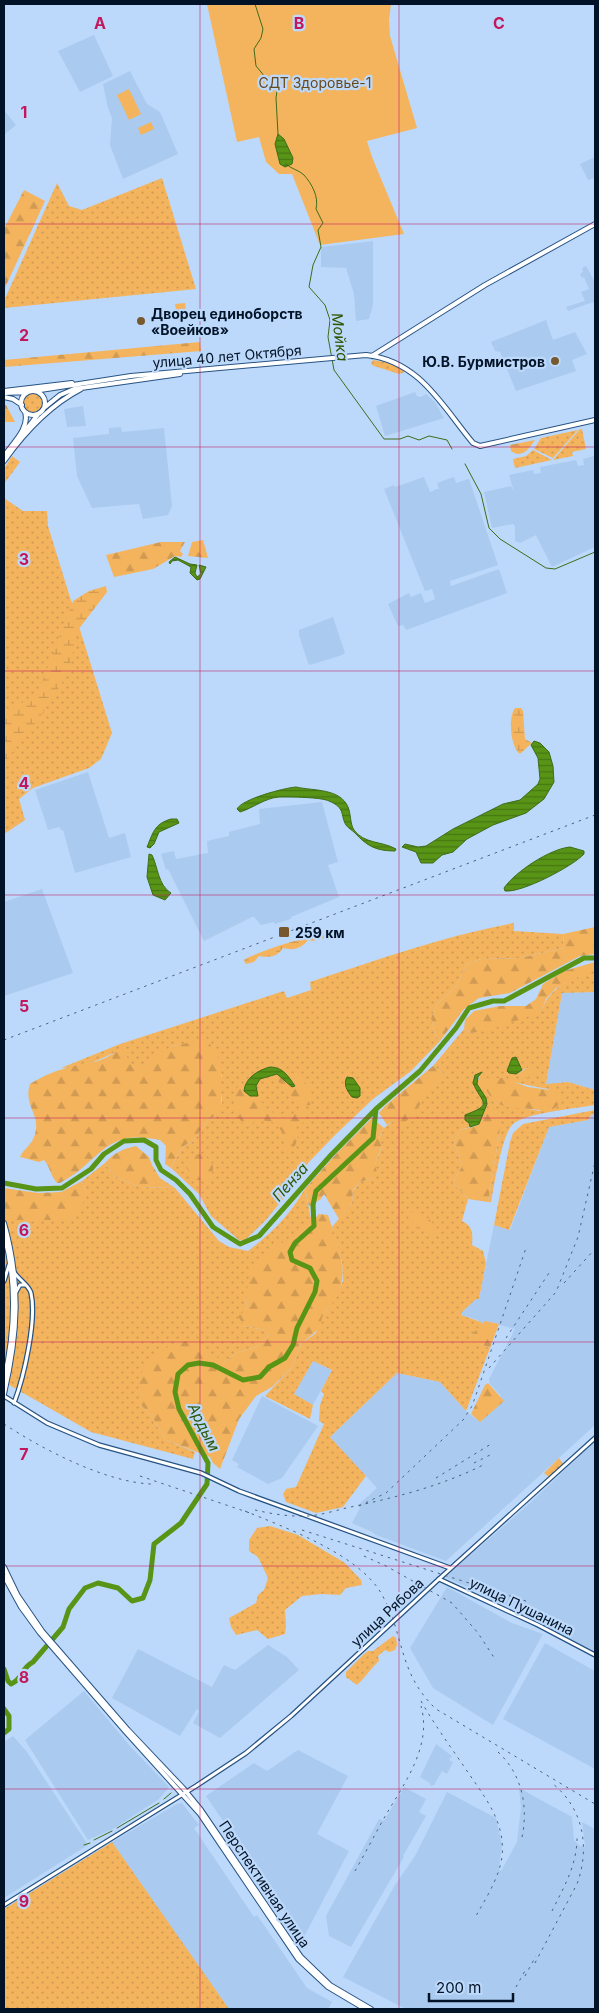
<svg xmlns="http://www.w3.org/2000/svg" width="599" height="2013" font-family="Inter,sans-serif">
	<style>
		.built { fill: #abcaef }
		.grass { fill: url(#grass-dots); fill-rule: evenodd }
		.forest { fill: url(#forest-firs) }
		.wetland { fill: url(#wetland-marsh) }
		.garden { fill: #f4b45e }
		.water { fill: url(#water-rules); stroke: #3e6d1a }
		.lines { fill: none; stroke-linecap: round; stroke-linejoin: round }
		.stream { stroke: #3e6d1a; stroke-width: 1 }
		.river { stroke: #589415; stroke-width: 5 }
		.tertiary-casing { stroke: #275383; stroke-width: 5.5 }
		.secondary-casing { stroke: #275383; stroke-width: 5.5 }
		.primary-casing { stroke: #275383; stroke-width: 6 }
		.tertiary { stroke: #fff; stroke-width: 3 }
		.secondary { stroke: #fff; stroke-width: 3 }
		.primary { stroke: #fff; stroke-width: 4 }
		.rail { stroke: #4d637c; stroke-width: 1; stroke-dasharray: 2.5 5; stroke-linecap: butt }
		.grid { fill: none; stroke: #c2185b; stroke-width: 1; stroke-opacity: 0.55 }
		.poi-dot { fill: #78592e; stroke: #bcd9fb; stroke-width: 2 }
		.labels { text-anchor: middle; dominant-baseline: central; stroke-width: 4.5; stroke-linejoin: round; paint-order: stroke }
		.park-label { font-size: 14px; fill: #694819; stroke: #bcd9fb }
		.poi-label { font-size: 14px; font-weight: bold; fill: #031327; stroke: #bcd9fb; text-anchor: start }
		.street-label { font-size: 14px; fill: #031327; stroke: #bcd9fb }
		.water-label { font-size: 15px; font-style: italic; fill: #2e5500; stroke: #bcd9fb }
		.grid-label { font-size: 16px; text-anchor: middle; font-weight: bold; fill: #c2185b; stroke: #bcd9fb; stroke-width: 4.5; stroke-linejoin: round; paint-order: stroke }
	</style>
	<defs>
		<pattern id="grass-dots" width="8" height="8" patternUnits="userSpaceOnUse" patternTransform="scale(1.25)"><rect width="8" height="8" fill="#f4b45e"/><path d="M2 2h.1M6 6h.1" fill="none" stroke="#d09a52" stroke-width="1.8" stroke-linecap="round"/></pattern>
		<pattern id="forest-firs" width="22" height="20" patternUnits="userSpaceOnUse" patternTransform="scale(1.25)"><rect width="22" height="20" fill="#f4b45e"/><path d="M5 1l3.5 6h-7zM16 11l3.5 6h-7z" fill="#d09a52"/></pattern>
		<pattern id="wetland-marsh" width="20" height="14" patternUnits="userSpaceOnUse" patternTransform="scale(1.25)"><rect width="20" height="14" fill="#f4b45e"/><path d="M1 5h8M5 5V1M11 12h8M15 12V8" fill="none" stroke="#d09a52"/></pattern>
		<pattern id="water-rules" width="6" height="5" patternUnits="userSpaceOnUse" patternTransform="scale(1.25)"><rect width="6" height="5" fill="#589415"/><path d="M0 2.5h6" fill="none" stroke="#477813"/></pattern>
	</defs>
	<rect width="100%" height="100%" fill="#bcd9fb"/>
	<!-- built -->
	<path class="built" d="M94,35L113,76L80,92L58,51Z
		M130,71L147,104L160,112L178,154L123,179L110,145L112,118L108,108L103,84Z
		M4,110L16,125L4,135Z
		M595,157V178L588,180L580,164Z
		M373,241V305L369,319L356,321L354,294L346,268L321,267V247Z
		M586,266L595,282V306L593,302L568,311L566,307L585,301L581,292L589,289L584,277L582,278L580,274L583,272L582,268Z
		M546,320L553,340L575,332L587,354L572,360L576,371L516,391L500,352L495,351L491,342Z
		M415,392L417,396L421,397L426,394L435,402L444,418L385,436L376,406Z
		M83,406L86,426L67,427L64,409Z
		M121,427L122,432L164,428L172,506L168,515L143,519L139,504L92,508L77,476L73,438L109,434V428Z
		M594,456L595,547L552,567L514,492L509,475L533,470L534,474L541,473L540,467L576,460L578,466L584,465L583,459Z
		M424,477L430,492L435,490V489H439L437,483L454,477L456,483L469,479L498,565L450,581L451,586L499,569L507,593L406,630L403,625L398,626L388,604L409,593L411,597L421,593L425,603L435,599L432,589L425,591L384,489L394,485L395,487Z
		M511,486L536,535L520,543L515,541V526L513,524L492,528L484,492Z
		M333,617L345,653L342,655L310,665L308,663L299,635V630Z
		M88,772L109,838L125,833L131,857L75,873L63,830H61L59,827L48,830L35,790Z
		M322,802L338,862L328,865L339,897L291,917V919L275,924L274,922L261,925L254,917H252L204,941L168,869L166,870L161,854L174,851L176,859L208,853L207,841L229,836V832L260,824L259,809Z
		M42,889L73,973L4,996V902Z
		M595,992V1090L568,1082L546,1084L562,993Z
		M595,1114V1425L446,1561L376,1535L372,1532L352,1523L360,1508L359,1504L377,1488L330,1437L397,1373L440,1382L466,1411L476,1419L501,1396L490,1384L489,1379L515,1329L485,1321L482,1325L478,1320L461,1315V1312L476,1299H479L494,1225L510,1230L549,1127L588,1120L591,1115Z
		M313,1361L332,1370L313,1405L293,1395Z
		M262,1396L318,1426L282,1478L268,1484L237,1467L239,1464L232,1460Z
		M595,1441V1652L514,1608L445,1577L529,1504Z
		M447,1587L512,1623L543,1634L493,1725L433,1688L410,1648Z
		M545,1643L595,1671V1769L503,1719Z
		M268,1645L287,1657L299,1670L220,1738L193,1723L199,1711L197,1709L180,1736L112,1698L138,1649L212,1687L224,1665L235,1670Z
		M84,1691L129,1745L169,1787L159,1799L113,1829L88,1840L25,1740Z
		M13,1736L27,1752L88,1845L4,1898V1742Z
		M436,1744L452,1756L449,1760L453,1762L447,1774L442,1771L434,1785L431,1786L430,1783L420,1777Z
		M298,1750L348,1776L317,1834L349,1851L305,1935L302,1937L206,1796L254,1763L267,1771Z
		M404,1787L426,1799L419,1812L426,1816L403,1856L404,1857L351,1947L329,1936L326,1916L379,1819L384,1821Z
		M519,1788L572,1817L574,1840L580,1846L585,1847L582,1822L595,1829V2009H406L343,1977L395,1885L415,1856L447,1792L496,1818L502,1844L499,1869L501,1871L517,1842L521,1808Z
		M182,1803L199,1825L194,1828L254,1917L257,1915L307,1988L332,2002L328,2009H229L178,1938L112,1842L177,1804Z"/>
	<!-- grass -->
	<path class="grass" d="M162,178L196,289L4,308V301L57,183L69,206L82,210Z
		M373,360L391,363L405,372L399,374L374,366L371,364Z
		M23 403a10 10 0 1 1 20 0a10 10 0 1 1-20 0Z
		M580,429H582L586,449L572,452L573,456L553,460Z
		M578,430L553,458L534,449L541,438Z
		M533,450L552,460L515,468L513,459L526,456Z
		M12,456L20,462L4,484V469Z
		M4,498L23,511H47L48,526L112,733L101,759L89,768L33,788L19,799L25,820L4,834Z
		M514,923V931L563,934L564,948L520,958L481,959L467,964L456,986L437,1004L431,1018L435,1034L440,1041L411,1071L373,1099L335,1135L309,1162L288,1193L266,1220L244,1241L239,1240L211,1216L199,1194L171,1168L178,1154L185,1145L192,1142L208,1120L215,1116L222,1102L220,1080L222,1075L184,1044L173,1046L145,1065H132L127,1059L113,1053C96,1062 80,1067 61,1068L120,1044L284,991L287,998L311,990L310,982C377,960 444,936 514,923Z
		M595,969V992L562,993L546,1084L568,1082L595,1090V1105C578,1108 525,1113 513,1124C502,1134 494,1186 491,1202H488L500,1129V1115L485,1110L483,1111L487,1104L477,1084L480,1075H475L473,1083C482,1104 494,1104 465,1115L470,1127L460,1130L454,1142L462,1166L453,1183L468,1199L462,1221C473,1226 473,1234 472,1245L483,1251L486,1263L479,1299H476L462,1312L461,1315L481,1322L482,1325L470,1336L480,1344L490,1348L466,1411L440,1382L397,1373L330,1437L366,1476L343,1507L316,1513L286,1502L283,1494L286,1489L296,1487L324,1424L319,1421L320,1405L324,1394L321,1391L332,1370L313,1361L294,1394L313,1405L310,1419L265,1396L292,1367L301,1344L316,1333L321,1318L336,1297L343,1281L342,1262L332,1227L352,1203L353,1191L360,1182L373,1178L375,1164L382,1146L379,1139L384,1128L393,1121L443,1073L433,1066L464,1029L471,1033L542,1009C553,984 572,979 595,969ZM511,1064L522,1067V1070L533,1066L523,1077L520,1072L509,1073L507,1071ZM484,1078C506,1078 526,1086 549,1089L540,1111L495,1103Z
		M595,1110V1114L591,1115L588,1120L549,1127L509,1230L494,1225L510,1142L513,1133L523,1124Z
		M105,1163L115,1177L140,1187L175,1188L219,1241L229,1247L248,1251C275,1230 287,1218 305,1189L312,1224L291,1239L248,1289L244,1326L265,1330L269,1335L256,1347L238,1352L224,1362L142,1406L152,1417L166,1440L195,1452L193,1459L91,1432L4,1382V1220H70L86,1194L82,1181Z
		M559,1458L563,1464L549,1477L544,1473Z
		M270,1526L298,1535L345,1563L361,1580L362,1585L346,1588L340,1595L322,1594L302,1596L285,1610L286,1626L285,1634L268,1639L257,1630L236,1635L231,1627L229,1618L256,1603L258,1595L264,1590L268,1578L258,1557L249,1551V1540L257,1528Z
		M393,1636L396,1638L397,1645L395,1650L389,1652L385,1650L378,1656L379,1661C371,1668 365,1678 357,1685L346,1677V1672L363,1655L368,1651H373Z
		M112,1842L229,2009H4V1909Z"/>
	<!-- forest -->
	<path class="forest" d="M24,190L45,201L4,290V229Z
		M200,342L201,351L4,367V360Z
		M4,405H6L15,422H4Z
		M535,440C529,449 522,459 511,451L510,445Z
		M203,540L208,558L188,556L192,542Z
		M161,542H185L180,551L183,554L181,557L175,556L153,569L114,577L106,555Z
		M595,927V954L580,956L510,993L479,998L464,1009L440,1041L435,1034L431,1018L437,1004L456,986L467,964L481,959L520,958L564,948L563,934Z
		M595,962V969L556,988L546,999L542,1009L527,1017L489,1030L471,1033L464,1029L465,1020L474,1011L500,1006H526L536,999L543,984L564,971Z
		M206,1039L216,1052L221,1065V1109L215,1116L208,1120L192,1142L185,1145L178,1154L171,1168L165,1164L166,1146L160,1140C103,1128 103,1160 60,1183H57C50,1175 50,1166 44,1160L39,1162L20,1157C24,1148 33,1144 35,1134C41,1114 23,1106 30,1084C53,1070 68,1067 93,1062C103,1061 113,1053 122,1049L132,1065H145L163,1051L173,1046Z
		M533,1065L535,1068L536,1074C532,1080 528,1078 523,1077L520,1072Z
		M433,1066L443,1073L411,1117L401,1125L393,1121L387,1125L379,1113L385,1106Z
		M292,1073C305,1079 316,1091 310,1105C297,1107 289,1092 281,1084C277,1080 275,1080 272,1075L277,1074L288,1083L295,1086L289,1075Z
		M484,1078H503L528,1087L558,1091L563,1101L551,1111L508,1107L495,1103L480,1081Z
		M241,1083C244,1092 247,1096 258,1096L265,1107L278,1116L291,1115L302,1110L306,1115V1121L297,1126L295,1131L298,1138L294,1148L286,1150L283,1133L275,1123L258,1119L247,1127C234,1117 229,1095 241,1083Z
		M487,1108L493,1110L500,1115V1129L488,1202L468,1199L453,1183L462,1166L454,1142L460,1130L476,1126L483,1115V1111Z
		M372,1118L384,1128L379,1138L382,1145L375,1164L377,1173L373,1178L360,1182L353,1190L352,1203L339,1219L324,1194L321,1199L309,1206L305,1189L337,1153Z
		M136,1146L149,1157L152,1165L160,1178L175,1188L140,1187L115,1177L105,1163C114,1153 122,1149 136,1146Z
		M200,1154C213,1161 218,1167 207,1180H196L189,1173L186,1164L189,1156Z
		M82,1181L86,1194L82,1205L70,1220H4V1188L38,1193L61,1192Z
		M415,1210L430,1220L440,1232C430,1238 419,1228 410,1222L408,1215Z
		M319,1214L328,1215C336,1241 351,1272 336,1298C328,1310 321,1313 320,1328L301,1344L292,1367L272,1387L256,1396L239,1419L220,1469L213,1463L210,1457L166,1440L152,1417L142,1406L138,1389L143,1369L152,1359L171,1345L190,1340L224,1362L238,1352L256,1347L269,1335L265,1330L244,1326L238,1316L246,1310C247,1298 246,1280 253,1268C265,1247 302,1237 319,1214Z
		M485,1321L499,1324L490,1348L480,1344L467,1343L470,1336Z
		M488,1383L504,1401L480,1422L471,1414L485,1385Z"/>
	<!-- wetland -->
	<path class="wetland" d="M106,586L107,592L78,630L68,673L40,717L7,759L4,760V714L38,693L73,601L89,591Z
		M515,708H521L523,711L525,739L532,743L520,754C510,746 508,717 515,708Z
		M326,934H330L331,937L326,939L318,938L314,941L308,940C302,948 294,951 283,948C277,957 269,958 259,956L254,962L246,964L244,961L245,959C271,947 298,939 326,934Z"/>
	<!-- garden -->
	<path class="garden" d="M207,4H391L389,20L390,36L417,128L367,141L372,157L404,234L320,245L292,174H279L266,162L259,137L237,142Z
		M129,89L141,114L129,120L117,95Z
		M151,122L154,129L141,135L138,128Z
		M185,303L187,320L178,321L175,304Z"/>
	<!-- water -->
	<path class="water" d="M278,134L284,139L293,158L292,164L285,167L280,164L275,144Z
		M175,557L190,564L197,565L195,573L197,577L201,574L199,565L206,567L200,579L197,580L190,573L191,567L178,560L172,561L170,564L169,562Z
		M534,741L540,743L549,752L553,766L554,782L544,799L526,813L493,825L467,839L453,852L442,855L433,863H421L416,852L402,847L405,844L418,847L426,846L453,829L503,804L520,800L538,784L540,779L538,758L531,745Z
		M296,787C313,791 340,788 348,807C351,814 350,824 354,830C364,844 382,841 396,849L395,851C376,851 367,846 355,833C352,830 348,828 346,825C340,815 346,808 329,801C321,797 290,797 279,797C265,798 253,808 240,812L237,809C242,799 284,788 296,787Z
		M171,819H177L179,823L159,832L154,844L150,848L147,847C153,833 154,824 171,819Z
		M570,847L584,851V854C573,866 522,893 505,891L504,888C516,871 550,849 570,847Z
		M149,854L152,855C158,867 158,885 171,893L165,900L153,895L147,877Z
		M516,1057L522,1070L516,1074L509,1073L507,1071L512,1058Z
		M270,1067C283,1067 288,1076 295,1086L292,1087L277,1074L260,1079L256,1086L258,1096H250L244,1091C245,1078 258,1070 270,1067Z
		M482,1072L478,1077L477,1084L486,1098L487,1104L479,1124L470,1127L469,1123L465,1120V1115C494,1104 482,1104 473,1083L475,1075Z
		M347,1077L353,1078L360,1088V1096L357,1098L352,1097C347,1091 343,1084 347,1077Z"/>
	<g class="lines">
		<!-- stream -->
		<path class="stream" d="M255,4L263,29L261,38L254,49L256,66L277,91L276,98L278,134
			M286,164C291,169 299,170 304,175C312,184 319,197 316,209L323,223L318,230L321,247L313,265L309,287L325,305L330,320L328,337L334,370L384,439H400L408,436L419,440L429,436L447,440L452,449
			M465,464L481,494L489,528L500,539L546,568L555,569L595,552
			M164,1799L171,1793
			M117,1828L159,1803
			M94,1840L112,1831
			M84,1845L90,1843"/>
		<!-- river -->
		<path class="river" d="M4,1183L36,1189L62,1188L91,1169L104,1154L124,1141L144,1140L156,1147V1160L161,1170L176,1180L190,1194L213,1227L240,1244L259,1236L331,1155L376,1109L420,1071L456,1028L469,1008L493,1001H504L584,958H595
			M4,1669L8,1681L11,1684C24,1678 20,1669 33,1662L63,1627L69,1609L85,1588L98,1583L118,1588L132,1601L143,1598L150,1580L154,1544L181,1523L207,1484L208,1463L179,1409L175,1392L178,1374L188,1365L199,1363L213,1365L243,1380L260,1377L269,1367L285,1358L293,1345L297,1328L315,1292L317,1281L310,1268L292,1260L290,1252L295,1243L314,1226L313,1205L316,1191L373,1138L376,1109
			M4,1709L9,1716V1729L4,1733"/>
		<!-- tertiary casing -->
		<g class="tertiary-casing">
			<path id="tertiary" d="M4,1281L9,1265
				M16,1292L20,1285H24
				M4,1396L47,1423L99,1445L201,1473L239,1491L450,1568
				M14,1403C24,1377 37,1320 31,1293C29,1285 19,1280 14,1272
				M595,1438L439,1579L538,1625L595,1655"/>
		</g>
		<!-- secondary casing -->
		<g class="secondary-casing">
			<path id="secondary" d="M4,1905L196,1786L246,1753L291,1716L439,1579"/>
		</g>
		<!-- primary casing -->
		<g class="primary-casing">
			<path id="primary" d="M372,356L485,285L595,224
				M4,391L72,383
				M34,391L131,376L366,355C420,361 442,406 473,443L480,446L595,420
				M21 403a12 12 0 1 1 24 0a12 12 0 1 1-24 0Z
				M4,393L28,392
				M4,397L13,399L22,405
				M44,408L60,395L74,389L180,374
				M22,435L39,413
				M4,456C13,443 30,428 25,412
				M4,461C24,433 50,405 81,389
				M4,1223C21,1283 18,1334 4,1394
				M4,1234C17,1282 15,1332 4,1380
				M4,1567L18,1596L42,1631L128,1730L183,1788L201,1810L301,1957L330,1985L371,2009
				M4,1576L21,1607L40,1633L125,1731L200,1814L298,1959L328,1987L365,2009"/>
		</g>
		<!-- tertiary -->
		<use href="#tertiary" class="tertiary"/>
		<!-- secondary -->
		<use href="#secondary" class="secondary"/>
		<!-- primary -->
		<use href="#primary" class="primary"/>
		<!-- rail -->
		<path class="rail" d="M4,1040L595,815
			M564,1283L595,1249
			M506,1338L551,1270
			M489,1368L556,1292L578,1237L595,1162
			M4,1424C42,1449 105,1482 151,1484
			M474,1463L492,1454
			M140,1476L250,1513
			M436,1478L491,1444
			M359,1506L386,1493L463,1420L472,1406L477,1392L526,1248
			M255,1510C272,1514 291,1517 308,1516C321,1515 334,1511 346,1508C394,1498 442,1486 485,1464
			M245,1511C286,1528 358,1554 381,1593C405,1634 397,1672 436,1709L595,1804
			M302,1530L529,1602
			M364,1556L386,1566L452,1603L478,1633L495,1659
			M421,1701C434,1724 450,1746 465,1768C483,1795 506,1821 502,1857C499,1878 486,1898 476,1916
			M498,1752C523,1775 529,1809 521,1842
			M355,1871C366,1852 376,1832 387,1813C406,1781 432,1745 421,1706
			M552,1911C565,1885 578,1863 577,1834
			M535,1963L577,1884C590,1849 584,1809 553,1784
			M525,1976L536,1956
			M516,1987L526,1969"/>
	</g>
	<!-- grid -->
	<path class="grid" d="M200,4V2009M399,4V2009M4,224H595M4,447H595M4,671H595M4,895H595M4,1118H595M4,1342H595M4,1566H595M4,1789H595"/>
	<!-- markers -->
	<g class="poi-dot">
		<circle cx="141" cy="321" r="5"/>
		<circle cx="555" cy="361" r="5"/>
		<rect x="278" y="926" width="12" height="12" rx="2.5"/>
	</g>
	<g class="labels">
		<!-- park labels -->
		<g class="park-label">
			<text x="315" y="82">СДТ Здоровье-1</text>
		</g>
		<!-- poi labels -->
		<g class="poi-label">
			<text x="151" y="313">Дворец единоборств<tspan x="151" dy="16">«Воейков»</tspan></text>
			<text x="545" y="361" text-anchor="end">Ю.В. Бурмистров</text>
			<text x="295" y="932">259 км</text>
		</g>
		<!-- street labels -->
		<g class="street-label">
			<text transform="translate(227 356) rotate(-5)">улица 40 лет Октября</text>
			<text transform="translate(522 1606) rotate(26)">улица Пушанина</text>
			<text transform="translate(387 1612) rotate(-43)">улица Рябова</text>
			<text transform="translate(265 1884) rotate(56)">Перспективная улица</text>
		</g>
		<!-- water labels -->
		<g class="water-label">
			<text transform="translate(340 337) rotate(83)">Мойка</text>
			<text transform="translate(290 1182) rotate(-48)">Пенза</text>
			<text transform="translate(204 1427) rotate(63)">Ардым</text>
		</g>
	</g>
	<g class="grid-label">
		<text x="100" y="29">A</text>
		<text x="299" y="29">B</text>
		<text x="499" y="29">C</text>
		<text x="24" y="118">1</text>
		<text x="24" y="341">2</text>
		<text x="24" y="565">3</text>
		<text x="24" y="789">4</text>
		<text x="24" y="1012">5</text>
		<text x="24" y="1236">6</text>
		<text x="24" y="1460">7</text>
		<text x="24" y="1683">8</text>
		<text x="24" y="1907">9</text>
	</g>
	<!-- border -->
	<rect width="599" height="2013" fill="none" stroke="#031327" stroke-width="10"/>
	<!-- scale -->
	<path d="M429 1993v8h84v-8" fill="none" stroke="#031327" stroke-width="2.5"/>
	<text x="436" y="1993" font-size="15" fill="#031327" stroke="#bcd9fb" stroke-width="4" paint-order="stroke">200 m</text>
</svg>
